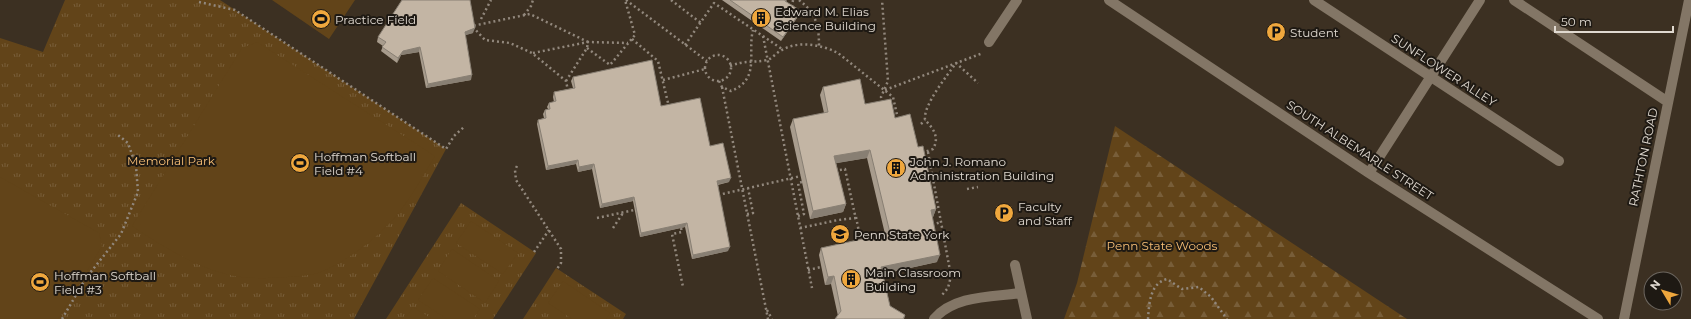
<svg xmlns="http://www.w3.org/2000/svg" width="1691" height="319" font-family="Montserrat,sans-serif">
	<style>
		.forest { fill: url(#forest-firs) }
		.park { fill: url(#park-tufts) }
		.pitch { fill: #624419 }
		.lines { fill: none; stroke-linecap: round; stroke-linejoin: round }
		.path { stroke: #92887d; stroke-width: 2.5; stroke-dasharray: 2 3; stroke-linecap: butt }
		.minor { stroke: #837666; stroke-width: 10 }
		.wall { fill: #a89c8d }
		.shaded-wall { fill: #887f73 }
		.building { fill: #c3b5a4; stroke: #887f73 }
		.labels { text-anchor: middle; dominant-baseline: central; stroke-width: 4; stroke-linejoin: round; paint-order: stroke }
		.poi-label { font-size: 12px; fill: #e0d9d0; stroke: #1e1913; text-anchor: start }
		.street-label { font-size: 12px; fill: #e0d9d0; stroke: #1e1913 }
		.park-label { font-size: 12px; fill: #f8bf76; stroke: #1e1913 }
	</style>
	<defs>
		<pattern id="forest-firs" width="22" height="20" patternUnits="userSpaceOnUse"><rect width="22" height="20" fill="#624419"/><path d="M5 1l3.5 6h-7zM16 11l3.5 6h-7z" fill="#785e39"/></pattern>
		<pattern id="park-tufts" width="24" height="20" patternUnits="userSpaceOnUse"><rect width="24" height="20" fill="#624419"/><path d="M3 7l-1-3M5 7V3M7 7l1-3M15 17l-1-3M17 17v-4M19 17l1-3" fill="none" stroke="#785e39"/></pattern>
	</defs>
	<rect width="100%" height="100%" fill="#3c3022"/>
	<!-- forest -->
	<path class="forest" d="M1115,126L1407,319H1064L1077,283Z"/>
	<!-- park -->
	<path class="park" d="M65,0H220L446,149L354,319H0V38L43,52Z
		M461,203L536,253L493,319H386Z
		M556,268L626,314L623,319H523Z"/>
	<!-- pitch -->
	<path class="pitch" d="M272,0H355L329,39Z
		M257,42L435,156C421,179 408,204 389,224C370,243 348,260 323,271C312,276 298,276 287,277C272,278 256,279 241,277C203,272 163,247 132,226L242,48Z
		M0,177L99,233L102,246L58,319H0Z
		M471,221L518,253L503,274L456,243Z
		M452,249L499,281L485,303L438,271Z
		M433,278L480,309L473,319H447L418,300Z
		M563,281L610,313L606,319H572L548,303Z
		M413,307L432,319H405Z"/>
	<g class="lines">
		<!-- path -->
		<path class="path" d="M626,0L707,61
			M671,0L701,23
			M799,0C816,13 819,25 819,46
			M199,2L235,10L446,149L454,136L464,127
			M792,7L793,0
			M524,15L531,6L533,0
			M481,19L491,0
			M763,36L812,288
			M632,39L658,61L669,107
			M685,45L714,3L782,49
			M587,48L610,65L635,35L625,0
			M533,53L588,42L628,43
			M705 68a13 13 0 1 1 26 0a13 13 0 1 1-26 0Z
			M730,66C745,60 753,63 767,60C772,59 777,52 782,50C799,40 822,45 838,53L893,97L898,119
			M663,80L705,69
			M566,81L587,48L588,42L530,14L472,26L485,40L510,43L532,53L566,81L568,91
			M719,81L722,87L731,91C761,79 747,53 753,30
			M722,87L768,319
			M885,90L983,53
			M882,103L881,97L888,81L882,0
			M921,124L925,120
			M928,152L951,276L948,288L942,295
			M922,153L933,149C940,137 933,128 925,120C923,105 947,76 956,63L978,83
			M517,166L515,170L516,180L561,249V263L557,269
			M835,171L845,169L855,215
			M967,189L978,187
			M718,195L801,176
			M747,214L753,213L748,188
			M798,216L804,214L798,183L802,182
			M856,217L861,242
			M597,218L634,210
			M932,225L941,222
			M613,228L623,213
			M681,228L682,232L672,234L683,287
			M800,228L838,220L856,218
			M534,252L549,230
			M808,270L821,267
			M767,310L772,319
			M62,319L86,278L121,234L138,192L136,166L128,143L118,135
			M1148,319C1149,304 1150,283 1167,279L1182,289L1199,287L1211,297L1227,319"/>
		<!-- minor -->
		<path class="minor" d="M1109,0L1369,173L1598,319
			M1314,0L1559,161
			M1514,0L1668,102
			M989,42L1017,0
			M1369,173L1480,0
			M1015,265L1027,319
			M934,319C954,295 992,297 1021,293
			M1624,319L1689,0"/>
	</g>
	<!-- wall -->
	<path class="wall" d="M722,0H787L786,1L799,15L781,41Z
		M473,33L465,35L471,80L426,88L419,52L401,55L397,63L381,51L383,46L377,42L378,37Z
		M573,77L661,106L710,146L729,182L718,185L728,251L692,259L685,227L640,237L633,201L600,208L592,169L578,172L576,164L546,170L537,124L538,120L544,118L543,114L545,110L548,109L547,107L549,103L554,102L553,97L554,92L573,88L571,81Z
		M823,87L865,104L895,118L918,147L936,209L933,217H932L937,262L883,274L890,306L905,315L904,319H835L838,316L831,284L825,285L819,255L821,248L885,234L867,158L836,163L846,204L843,212L810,219L790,127L793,119L824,113L820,95Z"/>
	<!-- shaded-wall -->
	<path class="shaded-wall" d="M801,11L799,15L781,41L783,37Z
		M475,28L473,33L463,36L465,32Z
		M420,47L419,52L401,55L397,63L398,58L403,51Z
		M472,75L471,80L426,88L428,84Z
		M870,150L867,158L832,164L834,156Z
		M578,160L576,164L546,170L548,166Z
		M594,164L592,169L578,172L579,167Z
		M731,178L729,182L715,185L717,181Z
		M634,197L633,201L600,208L602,204Z
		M846,204L843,212L810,219L813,211Z
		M936,209L933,217L928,218L931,210Z
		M687,223L685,227L640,237L641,233Z
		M730,247L728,251L692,259L693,255Z
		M940,255L937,262L878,275L881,267Z
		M834,276L831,284L825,285L828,277Z"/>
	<!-- building -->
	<path class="building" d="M402,0H470L475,28L465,32L472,75L428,84L420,47L403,51L398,58L382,47L386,42L378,37Z
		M730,0H785V1L801,11L783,37Z
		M652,60L661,106L700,98L710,146L723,143L731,178L717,181L730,247L693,255L687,223L641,233L634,197L602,204L594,164L579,167L578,160L548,166L538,120L546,118L545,110L550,109L549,103L556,101L554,92L575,88L573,77Z
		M860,79L865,104L891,99L895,118L910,114L918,147L923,146L936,209L931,210L940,255L881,267L890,306L905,315L903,319H835L841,311L834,276L828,277L821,248L890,233L870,150L834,156L846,204L813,211L793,119L828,112L823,87Z"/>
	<!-- icons -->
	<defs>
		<g id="building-disc" transform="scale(1)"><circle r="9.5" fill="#efa73d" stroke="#1e1913"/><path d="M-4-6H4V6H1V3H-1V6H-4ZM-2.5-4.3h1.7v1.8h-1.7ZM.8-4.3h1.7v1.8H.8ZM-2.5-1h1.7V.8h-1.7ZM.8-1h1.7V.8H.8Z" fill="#111"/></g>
		<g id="stadium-disc" transform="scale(1)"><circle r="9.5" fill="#efa73d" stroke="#1e1913"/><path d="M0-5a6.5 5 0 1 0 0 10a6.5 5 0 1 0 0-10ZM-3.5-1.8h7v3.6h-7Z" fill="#111"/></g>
		<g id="parking-disc" transform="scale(1)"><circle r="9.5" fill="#efa73d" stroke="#1e1913"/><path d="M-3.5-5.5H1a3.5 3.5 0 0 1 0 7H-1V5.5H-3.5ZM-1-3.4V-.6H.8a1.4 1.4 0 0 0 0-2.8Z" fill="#111"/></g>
		<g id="university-disc" transform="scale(1)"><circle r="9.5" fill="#efa73d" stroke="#1e1913"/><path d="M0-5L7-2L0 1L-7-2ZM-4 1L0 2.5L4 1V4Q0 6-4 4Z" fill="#111"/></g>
	</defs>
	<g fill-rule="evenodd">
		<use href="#building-disc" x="761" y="18"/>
		<use href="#stadium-disc" x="321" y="19"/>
		<use href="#parking-disc" x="1276" y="32"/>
		<use href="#stadium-disc" x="300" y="163"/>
		<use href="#building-disc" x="896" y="168"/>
		<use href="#parking-disc" x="1004" y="213"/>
		<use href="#university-disc" x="840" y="234"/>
		<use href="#building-disc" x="851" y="279"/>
		<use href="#stadium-disc" x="40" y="282"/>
	</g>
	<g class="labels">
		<!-- poi labels -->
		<g class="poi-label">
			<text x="775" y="11">Edward M. Elias<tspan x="775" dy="14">Science Building</tspan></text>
			<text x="335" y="19">Practice Field</text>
			<text x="1290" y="32">Student</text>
			<text x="314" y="156">Hoffman Softball<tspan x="314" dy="14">Field #4</tspan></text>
			<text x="910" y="161">John J. Romano<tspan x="910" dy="14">Administration Building</tspan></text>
			<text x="1018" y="206">Faculty<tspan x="1018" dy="14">and Staff</tspan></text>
			<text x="854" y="234">Penn State York</text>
			<text x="865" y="272">Main Classroom<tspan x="865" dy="14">Building</tspan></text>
			<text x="54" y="275">Hoffman Softball<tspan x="54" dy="14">Field #3</tspan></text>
		</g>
		<!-- street labels -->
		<g class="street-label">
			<text transform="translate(1444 70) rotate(33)">SUNFLOWER ALLEY</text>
			<text transform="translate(1360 150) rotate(33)">SOUTH ALBEMARLE STREET</text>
			<text transform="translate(1643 157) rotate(-78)">RATHTON ROAD</text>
		</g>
		<!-- park labels -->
		<g class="park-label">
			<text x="171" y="160">Memorial Park</text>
			<text x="1162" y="245">Penn State Woods</text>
		</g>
	</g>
	<!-- north arrow -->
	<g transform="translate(1663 291) rotate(308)"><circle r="19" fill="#1e1913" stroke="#6c665f"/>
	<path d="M0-3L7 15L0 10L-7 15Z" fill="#efa73d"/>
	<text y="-6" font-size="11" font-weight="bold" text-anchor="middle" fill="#e0d9d0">N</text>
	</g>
	<!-- scale -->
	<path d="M1555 26v6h118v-6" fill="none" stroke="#e0d9d0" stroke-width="2"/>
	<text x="1561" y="26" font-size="12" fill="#e0d9d0" stroke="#1e1913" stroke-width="3" paint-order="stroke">50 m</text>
</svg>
